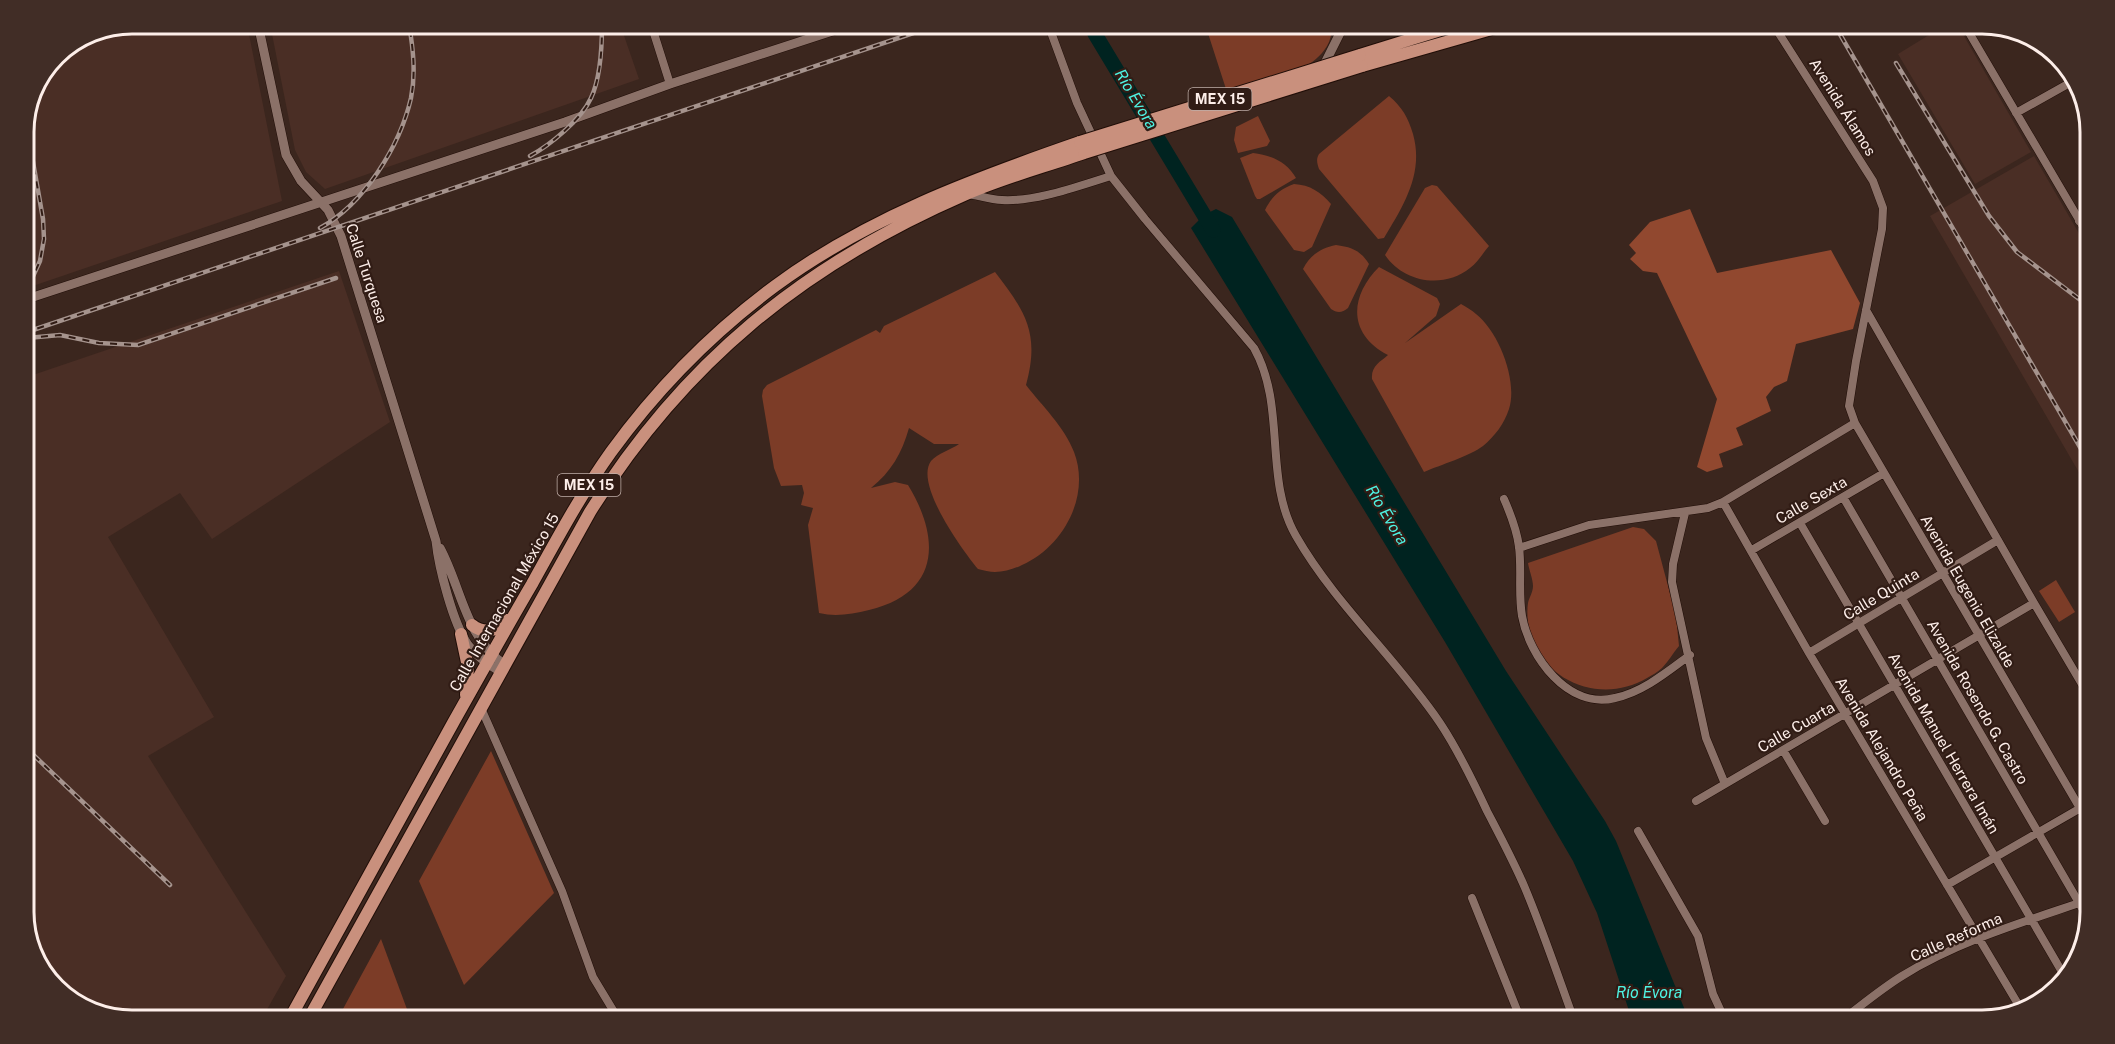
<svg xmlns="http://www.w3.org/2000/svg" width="2115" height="1044" font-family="'Public Sans',sans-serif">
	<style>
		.built { fill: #4a2e25 }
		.green { fill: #7c3c27 }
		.forest { fill: #91482f }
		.water { fill: #002320 }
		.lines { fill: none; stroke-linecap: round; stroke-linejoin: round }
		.river { stroke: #002320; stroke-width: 15 }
		.minor-casing { stroke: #210e08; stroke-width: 9 }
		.tertiary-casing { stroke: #210e08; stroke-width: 10 }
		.primary-casing { stroke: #210e08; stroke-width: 14 }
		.minor { stroke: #8b7168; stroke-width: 8 }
		.tertiary { stroke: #8b7168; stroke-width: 9 }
		.primary { stroke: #c9907d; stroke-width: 12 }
		.rail-casing { stroke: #a5938d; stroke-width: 4.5 }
		.rail { stroke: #311c15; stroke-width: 2; stroke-dasharray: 7; stroke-linecap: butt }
		.primary-bridge-casing { stroke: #210e08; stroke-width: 14; stroke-linecap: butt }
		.primary-bridge { stroke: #c9907d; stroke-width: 12 }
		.labels { text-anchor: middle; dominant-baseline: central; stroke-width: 4.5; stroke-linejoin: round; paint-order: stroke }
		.shield { fill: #311c15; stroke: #c0afa9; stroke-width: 1.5 }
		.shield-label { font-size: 14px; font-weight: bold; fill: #fdeee9 }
		.street-label { font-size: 15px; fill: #fdeee9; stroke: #311c15 }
		.water-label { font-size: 16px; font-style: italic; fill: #4ef3e3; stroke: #311c15 }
		.rim { fill: none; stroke: #fdeee9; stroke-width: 3 }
	</style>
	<rect width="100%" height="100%" fill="#3b261e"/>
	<!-- built -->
	<path class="built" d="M132,24H247L282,201L24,289V125L56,55L91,32Z
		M270,24H620L639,79L325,189L306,172L295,150Z
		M1947,24H1957L2031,152L1975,184L1898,54Z
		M2034,156L2091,254V493L1930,216Z
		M339,271L390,422L212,539L180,493L108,537L214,717L148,756L286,976L261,1020H132L85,1009L42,972L24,919V378Z"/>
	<!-- green -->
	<path class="green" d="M1205,24H1333C1332,30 1331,37 1329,42C1313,77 1259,81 1226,89Z
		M1389,96C1402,107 1408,117 1413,134C1424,173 1404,205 1384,238L1378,239L1319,169C1317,163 1316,159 1319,154Z
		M1258,116L1270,141L1267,146L1238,153L1234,140L1236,127Z
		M1253,153C1271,155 1287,162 1296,178L1260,199H1257L1255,196L1240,158Z
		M1294,184C1310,185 1321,192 1331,204L1312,247L1304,252L1294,250L1265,210C1272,196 1280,189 1294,184Z
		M1432,185L1437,186L1489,246C1483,253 1478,262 1470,268C1444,289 1404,283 1385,255L1425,188Z
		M1336,245C1352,247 1361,251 1369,264L1348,308C1342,313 1337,313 1331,309L1303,269C1310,255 1321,248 1336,245Z
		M1379,267L1437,298L1440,304L1436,316L1405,343L1461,304C1466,307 1472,310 1476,314C1499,332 1518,381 1509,409C1504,424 1495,436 1483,446C1470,456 1440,465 1424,472L1372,379C1371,366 1380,362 1388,355C1348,334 1349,297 1379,267Z
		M995,272C1026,312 1040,334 1026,385C1042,406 1064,426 1074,452C1091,496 1063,547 1022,565C1014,569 1004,572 995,572C990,572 983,570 978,569C963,551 914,484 931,461C937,454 952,449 959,444H934L909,428C902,453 891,472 871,488L895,482L908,485C941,539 940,593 869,610C852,614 836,617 819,613L808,525L813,508L801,505L804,493L802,485L781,486L774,468L762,396L763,390L767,385L876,330L880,333L884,326Z
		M1633,527L1644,529L1656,541L1676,616L1679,646C1673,653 1668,662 1662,668C1658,672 1652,675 1647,678C1607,702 1554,687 1534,644C1529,632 1526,616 1528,603C1529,598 1533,592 1533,586C1533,579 1529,570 1528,563Z
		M2056,580L2075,612L2059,622L2039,591Z
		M491,751L554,893L464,985L419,881Z
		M381,939L411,1020H337Z"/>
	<!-- forest -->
	<path class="forest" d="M1690,209L1717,273L1831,250L1860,303L1853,329L1796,344L1787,381L1774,387L1766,397L1771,411L1736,428L1743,445L1719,454L1723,467L1707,472L1697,467L1717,399L1657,273L1643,271L1630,259L1636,253L1629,245L1650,222Z"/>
	<!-- water -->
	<path class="water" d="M1216,209L1232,217L1506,671L1605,821L1616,841L1689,1020H1632L1597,913L1573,861L1445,642L1191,228L1204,215Z"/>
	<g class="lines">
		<!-- river -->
		<path class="river" d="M1091,24L1095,34L1213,230"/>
		<!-- minor casing -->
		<g class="minor-casing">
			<path id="minor" d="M651,24L670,84
				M1048,24L1077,103L1111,176L1145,219L1254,348C1287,407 1263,479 1296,536C1335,604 1396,658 1440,723C1458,750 1473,781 1487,811C1500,836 1514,862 1525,888C1543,931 1558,976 1574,1020
				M1773,24L1873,181L1883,208L1882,229L1856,361L1849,406L1855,423L2091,827
				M1964,24L2091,240
				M2016,113L2075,80
				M969,194C980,196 991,200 1002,200C1036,202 1078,186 1111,176
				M2079,221L2091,214
				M1866,310L2034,603L2086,691L2091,695
				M1843,497L2089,920
				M1504,499C1511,515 1517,530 1519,547C1522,570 1518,593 1522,616C1529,656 1568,710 1615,698C1643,692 1667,672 1690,655
				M1723,502L1809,653L2021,1009
				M1685,513L1673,564L1672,582L1706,738L1725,784
				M1800,523L2065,977
				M1519,548L1589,525L1708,508L1723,502L1855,423
				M1752,550L1884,473
				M1809,653L1998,540
				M481,708L562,891L593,977L619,1020
				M1783,750L1825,821
				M1696,801L2034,603
				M1638,831L1698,936L1713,994L1725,1020
				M1947,885L2091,802
				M1472,898L1521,1020
				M1842,1020C1862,1005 1881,989 1902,976C1960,940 2027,921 2091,899"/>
		</g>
		<!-- tertiary casing -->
		<g class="tertiary-casing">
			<path id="tertiary" d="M258,24L286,155L301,181L328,210L341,236L436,541C439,569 453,623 468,645C477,657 489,665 501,672
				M1323,67L1344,25L1346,24
				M24,300L565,122L670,84L854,24
				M440,548C462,589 465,637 505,665"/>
		</g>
		<!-- primary casing -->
		<g class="primary-casing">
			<path id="primary" d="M1360,55L1460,24
				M1362,66L1509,24
				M472,625C485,635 497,631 507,620
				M461,634L468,667L466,695
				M289,1020C343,921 399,822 453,723C479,677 505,630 532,584C557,539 581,494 611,452C656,390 713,332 775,286C867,218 973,179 1080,142
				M308,1020L590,512C683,363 803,265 964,195C1002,178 1044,167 1084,153"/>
		</g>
		<!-- minor -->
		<use href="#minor" class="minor"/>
		<!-- tertiary -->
		<use href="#tertiary" class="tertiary"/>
		<!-- primary -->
		<use href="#primary" class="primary"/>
		<!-- rail casing -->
		<g class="rail-casing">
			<path id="rail" d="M1834,24L2091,466
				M1896,63L1989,216L2017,252L2091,308
				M530,156C550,145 581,120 591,98C601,77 602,47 602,24
				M320,228C364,204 400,146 411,98C416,73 413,48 409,24
				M24,296L40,261L44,239L43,219L26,122
				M24,333L940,24
				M27,338L60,335L99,343L138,345L336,278
				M24,746L170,885"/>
		</g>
		<!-- rail -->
		<use href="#rail" class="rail"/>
		<!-- primary-bridge casing -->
		<g class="primary-bridge-casing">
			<path id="primary-bridge" d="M1080,142L1360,55
				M1084,153L1362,66"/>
		</g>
		<!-- primary-bridge -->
		<use href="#primary-bridge" class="primary-bridge"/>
	</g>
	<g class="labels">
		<!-- shield labels -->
		<g class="shield">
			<rect x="1188.5" y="88" width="63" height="22" rx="4.5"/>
			<rect x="557.5" y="474" width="63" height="22" rx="4.5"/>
		</g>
		<g class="shield-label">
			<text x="1220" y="99">MEX 15</text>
			<text x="589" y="485">MEX 15</text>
		</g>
		<!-- street labels -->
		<g class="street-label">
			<text transform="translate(1843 107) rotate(58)">Avenida Álamos</text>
			<text transform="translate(367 273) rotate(72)">Calle Turquesa</text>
			<text transform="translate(1811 500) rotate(-30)">Calle Sexta</text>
			<text transform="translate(1968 591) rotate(60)">Avenida Eugenio Elizalde</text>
			<text transform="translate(1881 594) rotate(-31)">Calle Quinta</text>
			<text transform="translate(504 602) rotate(-60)">Calle Internacional México 15</text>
			<text transform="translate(1978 702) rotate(60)">Avenida Rosendo G. Castro</text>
			<text transform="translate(1796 727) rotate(-30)">Calle Cuarta</text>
			<text transform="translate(1944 743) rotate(60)">Avenida Manuel Herrera Imán</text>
			<text transform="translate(1882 749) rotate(59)">Avenida Alejandro Peña</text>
			<text transform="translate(1956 937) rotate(-24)">Calle Reforma</text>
		</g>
		<!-- water labels -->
		<g class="water-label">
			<text transform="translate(1136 99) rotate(59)">Río Évora</text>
			<text transform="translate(1387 515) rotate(59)">Río Évora</text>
			<text x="1649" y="992">Río Évora</text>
		</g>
	</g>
	<!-- crop -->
	<path d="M0 0H2115V1044H0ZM132 34H1982A98 98 0 0 1 2080 132V912A98 98 0 0 1 1982 1010H132A98 98 0 0 1 34 912V132A98 98 0 0 1 132 34Z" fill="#412d26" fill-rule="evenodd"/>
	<path class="rim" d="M132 34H1982A98 98 0 0 1 2080 132V912A98 98 0 0 1 1982 1010H132A98 98 0 0 1 34 912V132A98 98 0 0 1 132 34Z"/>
</svg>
